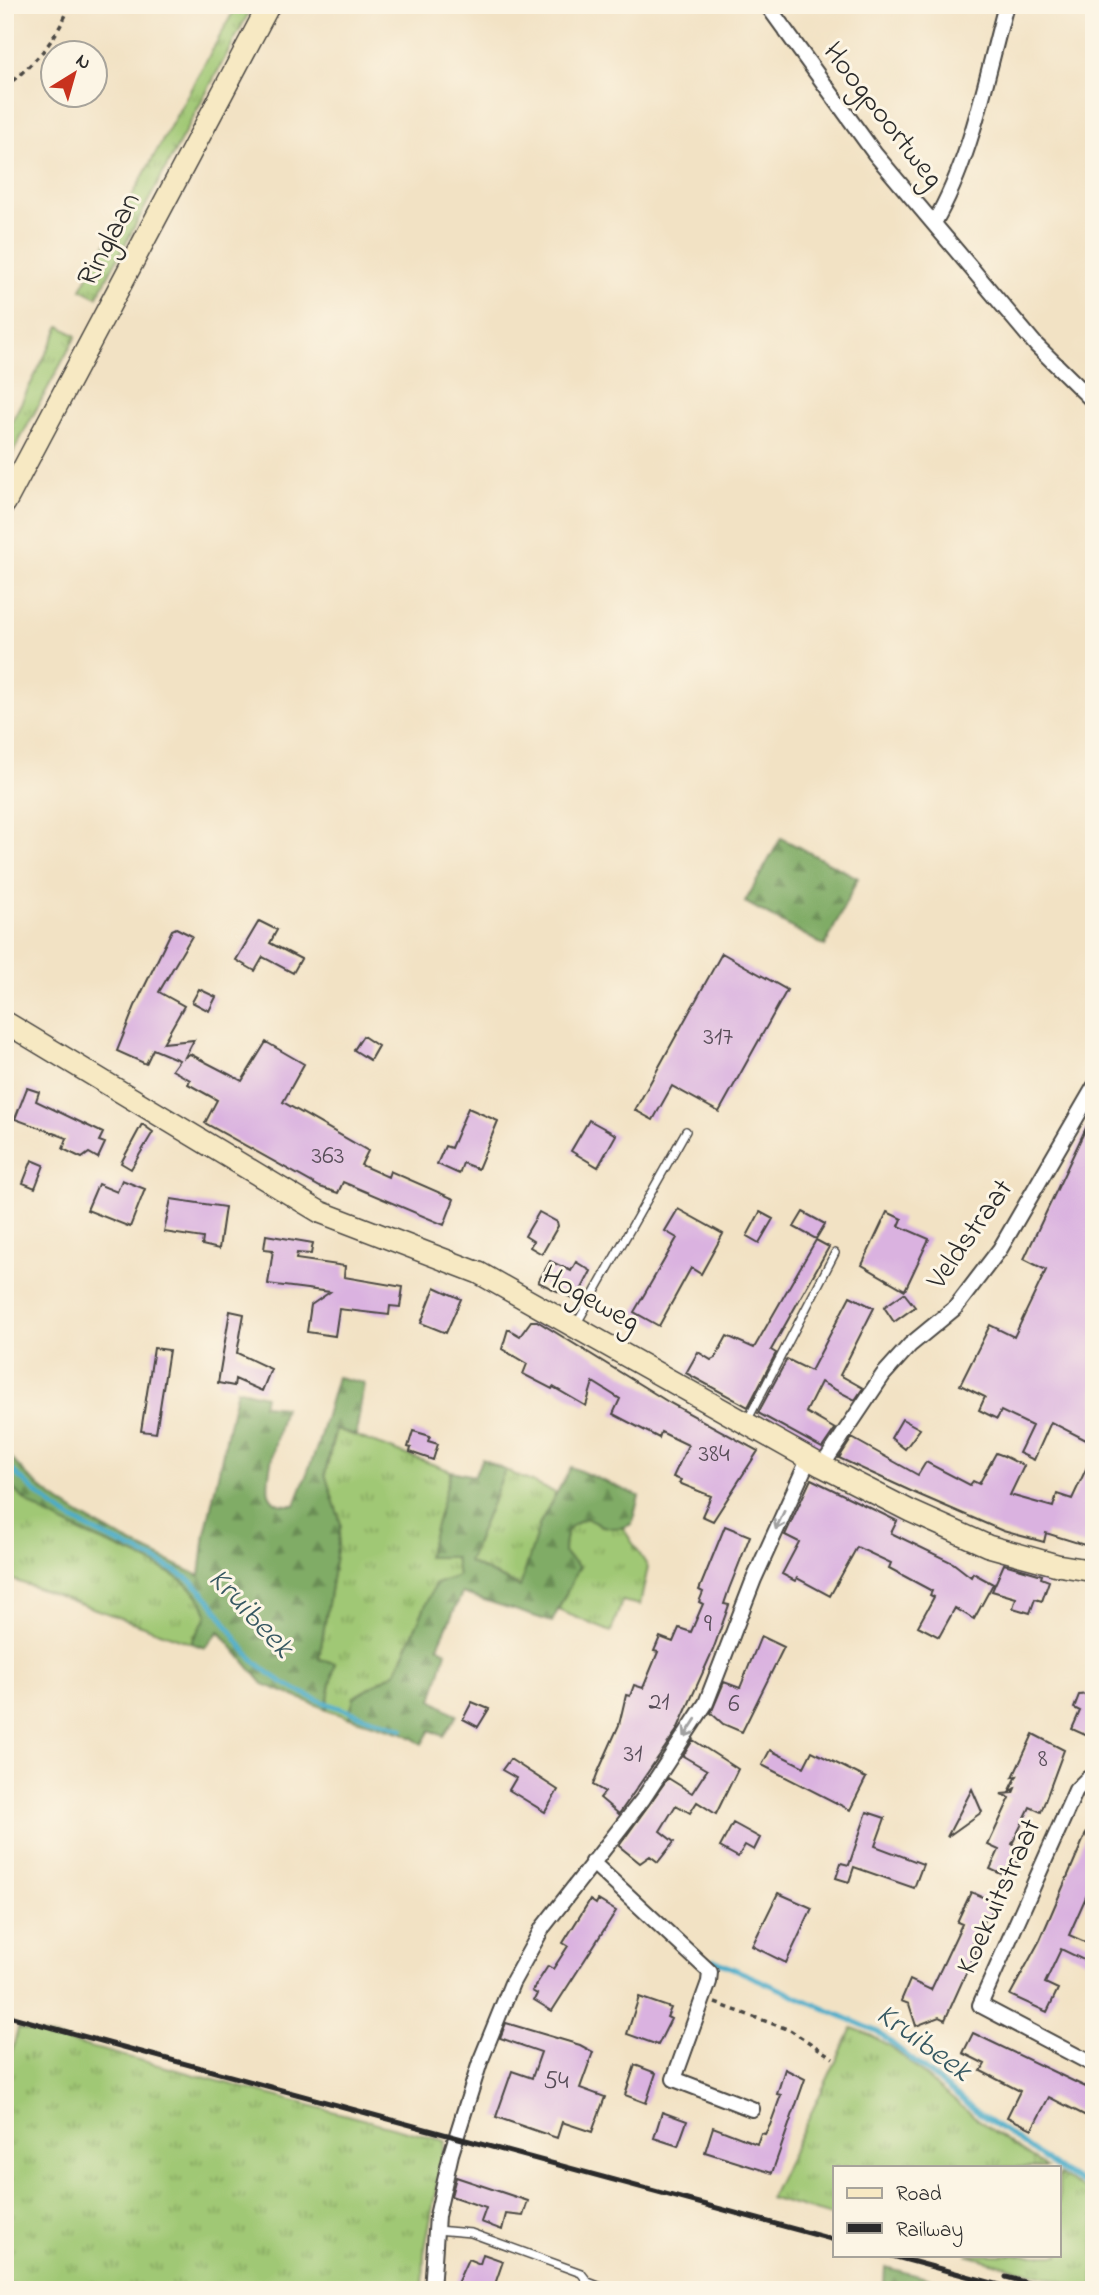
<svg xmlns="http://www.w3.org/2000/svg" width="1099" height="2295" font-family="'Indie Flower',sans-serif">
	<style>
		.grass { fill: url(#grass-tufts); stroke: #667a50; stroke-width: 2 }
		.forest { fill: url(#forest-firs); stroke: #566c48; stroke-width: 2 }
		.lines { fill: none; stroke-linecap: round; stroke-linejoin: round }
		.stream { stroke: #4aacc9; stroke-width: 5 }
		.building { fill: #dab2e0 }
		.lane-casing { stroke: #494642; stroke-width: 10 }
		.street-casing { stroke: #494642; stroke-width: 18 }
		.secondary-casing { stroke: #494642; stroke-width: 24 }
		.path { stroke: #494642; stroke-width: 3.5; stroke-dasharray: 5 5; stroke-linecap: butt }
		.lane { stroke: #fff; stroke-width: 7 }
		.street { stroke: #fff; stroke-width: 14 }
		.secondary { stroke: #f7e9c3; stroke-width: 21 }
		.rail { stroke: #2b2b2b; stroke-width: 5 }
		.oneway { stroke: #a0a0a0 }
		.labels { text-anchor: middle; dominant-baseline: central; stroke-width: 6; stroke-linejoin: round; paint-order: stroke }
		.number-label { font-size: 26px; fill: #574d58 }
		.street-label { font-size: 30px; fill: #2b2b2b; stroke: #fcf5e5 }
		.water-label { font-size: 32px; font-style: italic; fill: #365862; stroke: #fcf5e5 }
	</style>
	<defs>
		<pattern id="grass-tufts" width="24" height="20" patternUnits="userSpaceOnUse" patternTransform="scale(1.75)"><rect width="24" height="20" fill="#a0c874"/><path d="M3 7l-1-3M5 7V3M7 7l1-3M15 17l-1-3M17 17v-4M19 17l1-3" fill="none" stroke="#83a35f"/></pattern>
		<pattern id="forest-firs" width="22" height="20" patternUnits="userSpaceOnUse" patternTransform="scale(1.75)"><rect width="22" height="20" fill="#80ac66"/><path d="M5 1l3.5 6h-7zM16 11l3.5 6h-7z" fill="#698c54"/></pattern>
	</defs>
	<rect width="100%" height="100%" fill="#fcf5e5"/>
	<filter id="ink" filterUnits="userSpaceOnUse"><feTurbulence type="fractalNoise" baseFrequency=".0143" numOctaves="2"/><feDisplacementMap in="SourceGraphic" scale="14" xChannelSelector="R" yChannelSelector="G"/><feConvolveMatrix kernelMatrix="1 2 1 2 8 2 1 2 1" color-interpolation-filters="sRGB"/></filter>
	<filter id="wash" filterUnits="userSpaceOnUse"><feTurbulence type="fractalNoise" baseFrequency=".00686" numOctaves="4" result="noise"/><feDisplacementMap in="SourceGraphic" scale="28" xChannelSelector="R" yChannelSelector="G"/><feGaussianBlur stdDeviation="1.57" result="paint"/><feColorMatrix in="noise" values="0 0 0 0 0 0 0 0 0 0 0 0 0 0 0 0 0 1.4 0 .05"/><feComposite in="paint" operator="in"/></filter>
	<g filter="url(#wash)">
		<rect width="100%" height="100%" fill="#f2e2c4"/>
		<!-- grass -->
		<path class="grass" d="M237,5H253L97,297L81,289Z
			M60,326L76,336L5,467V435Z
			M336,1429L451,1471L428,1557H456L458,1576L435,1585L396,1672L354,1697L349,1718L326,1709L335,1663L319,1659L341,1524L325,1474Z
			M505,1470L556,1493L540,1523L521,1587L468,1562Z
			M5,1477L8,1483C32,1499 55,1519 80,1532C115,1549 201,1573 207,1616L191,1643L5,1577Z
			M586,1518L601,1526L623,1528L648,1567L640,1605L622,1601L611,1632L558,1610L579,1567L564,1553C564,1533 567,1525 586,1518Z
			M18,2028L445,2141L424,2254L423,2290H5V2078Z
			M852,2028C893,2041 912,2066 945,2093C977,2119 1011,2146 1047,2167H835V2217L770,2198Z
			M1059,2174L1094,2195V2290L966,2255H1059Z"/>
		<!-- forest -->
		<path class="forest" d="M781,838L858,878L825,946L745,902Z
			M337,1377L364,1383L356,1435L335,1429L325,1474L341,1524L319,1659L335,1663L326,1709L263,1684L219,1631L205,1648L191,1643L207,1615C198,1555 36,1537 5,1477V1448C37,1504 142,1548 200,1576L205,1534L237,1389L265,1396L263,1405L284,1407C280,1425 263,1482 270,1496C275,1506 285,1505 295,1505L317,1447Z
			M482,1459L505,1470L468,1562L520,1587L540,1523L571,1467L639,1496L632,1524C614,1532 602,1527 586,1518C567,1525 564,1533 564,1553L579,1567L552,1622L462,1593L438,1646L446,1652L432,1700L457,1715L443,1736L430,1730L422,1744L403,1733L349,1717L354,1697L396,1672L435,1584L458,1576L455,1557H427L451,1471L474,1476Z
			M885,2267L972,2290H904L884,2284Z"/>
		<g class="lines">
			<!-- stream -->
			<path class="stream" d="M5,1463C25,1483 46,1503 70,1518C107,1541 152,1554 188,1579C219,1601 230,1639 258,1664C298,1700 354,1712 403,1729
				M714,1960L878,2032L976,2111L1056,2167
				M1059,2169L1094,2190"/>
		</g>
		<g id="blocks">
			<!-- building -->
			<path class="building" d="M259,921L277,930L270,943L301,959L293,973L263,957L255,971L236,960Z
				M176,928L192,936L159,992L184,1006L163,1043L194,1040L185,1057L190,1054L242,1081L266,1042L304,1064L283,1102L368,1151L361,1165L388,1177L390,1171L454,1199L444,1225L343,1182L338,1193L320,1187L205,1123L217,1100L188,1084L190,1080L172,1070L179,1060L153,1049L146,1064L117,1051L135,1006L172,930Z
				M722,953L787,990L719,1112L672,1086L653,1120L635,1110Z
				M199,989L216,997L209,1011L192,1002Z
				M363,1036L378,1046L370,1060L354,1050Z
				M27,1088L39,1092L36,1101L103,1133L99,1141L105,1143L98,1158L89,1153L82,1158L63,1149L67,1138L15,1119Z
				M468,1108L498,1121L478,1169L463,1163L459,1174L437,1164L445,1146L451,1148Z
				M1094,1111V1444L1051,1422L1034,1460L1019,1453L1032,1426L1001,1411L997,1419L979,1410L985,1397L960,1385L990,1325L1014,1337L1046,1270L1024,1259Z
				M589,1120L616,1135L598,1167L571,1151Z
				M142,1124L153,1132L131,1169L121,1163Z
				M32,1160L44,1165L35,1188L23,1183Z
				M122,1180L145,1189L130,1227L87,1210L98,1184L117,1192Z
				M171,1199L225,1207L219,1249L202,1245L203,1238L164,1232Z
				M678,1209L723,1234L701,1274L691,1268L659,1326L634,1312L677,1238L665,1231Z
				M539,1212L557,1222L558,1226L542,1254L530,1247L533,1241L525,1236Z
				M760,1212L773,1219L759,1243L747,1236Z
				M803,1212L825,1224L816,1239L794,1227Z
				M887,1212L902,1219L899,1226L929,1239L905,1290L862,1265Z
				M266,1235L313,1243L311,1254L297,1253L296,1259L345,1266L344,1277L403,1287L400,1307L390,1306L389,1315L339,1309L335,1336L307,1332L311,1305L330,1292L268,1284L273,1250L264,1249Z
				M816,1240L829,1247L771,1350L776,1353L748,1407L686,1373L698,1352L711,1360L715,1358L727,1336L754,1348Z
				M550,1261L571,1271L576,1262L591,1271L576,1300L538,1282Z
				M435,1287L461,1299L446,1333L421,1323Z
				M904,1293L915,1307L894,1322L884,1307Z
				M850,1296L874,1308L840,1375L863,1388L855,1400L821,1382L806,1412L835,1429L822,1448L758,1413L787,1359L811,1371Z
				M230,1311L244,1314L237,1353L271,1369L262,1391L235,1379L234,1386L218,1383Z
				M531,1321H537L670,1403L758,1451L713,1521L702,1516L711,1496L679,1483L681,1480L673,1477L688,1445L661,1432L659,1438L613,1414L620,1399L593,1382L586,1406L553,1387L552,1389L523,1374L527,1364L502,1349L508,1329L520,1336Z
				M154,1348L169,1350L156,1433L141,1431Z
				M902,1419L920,1429L905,1449L891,1438Z
				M413,1431L430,1436L428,1441L438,1444L433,1460L410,1452L411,1448L408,1447Z
				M852,1438L918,1475L926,1462L970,1485L973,1481L979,1484L996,1453L1004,1456L1024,1466L1010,1495L1053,1507L1057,1494L1072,1499L1094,1452V1548L1046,1533L1044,1542L1003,1531L915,1493L839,1458Z
				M811,1479L897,1521L891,1533L953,1563L971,1577L973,1573L993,1584L974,1619L955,1608L939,1637L918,1626L934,1597L930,1595L932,1591L889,1568L891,1563L857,1547L830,1596L797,1578L795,1581L782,1574L799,1542L785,1535Z
				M725,1526L750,1536L729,1589L724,1604L729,1605L713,1650L677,1730L619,1814L600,1798L605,1792L593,1785L598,1772L619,1725L626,1695L630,1696L634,1685L643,1688L658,1652L654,1651L660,1637L673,1642L679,1628L691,1632L703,1604L699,1602L703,1592L699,1590Z
				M1004,1564L1042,1575L1041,1578L1049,1581L1042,1601L1035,1599L1030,1613L1013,1608L1016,1598L992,1591Z
				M761,1636L784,1647L742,1732L723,1724L711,1713L724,1682L740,1688Z
				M1094,1680V1739L1072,1729L1080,1711L1074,1708L1079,1695L1088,1694Z
				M472,1702L489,1709L478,1727L463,1719Z
				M1033,1734L1064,1750L1041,1812L1030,1807L1012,1844L1023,1850L1010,1878L990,1869L999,1850L988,1845L1010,1798L1001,1794L1013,1793L1015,1788L1009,1792L1017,1776L1013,1777Z
				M693,1740L738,1769L716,1814L697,1802L690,1813L676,1805L660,1831L674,1842L658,1862L650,1856L640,1863L619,1846L668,1778L692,1793L707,1770L683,1756Z
				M770,1750L804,1767L812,1751L866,1778L850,1810L762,1765Z
				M510,1759L558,1790L545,1812L509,1790L516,1778L502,1770Z
				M972,1789L982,1812L947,1837Z
				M867,1812L885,1818L875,1846L923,1864L914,1888L854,1867L849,1882L836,1878L841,1863L849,1865Z
				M1094,1815V1879L1069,1935L1094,1946V1965L1061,1949L1045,1983L1058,1989L1047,2012L1010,1995L1040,1940Z
				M733,1823L760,1838L754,1850L745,1845L738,1857L720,1847Z
				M971,1892L996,1903L989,1918L986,1916L971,1948L976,1951L945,2020L939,2017L916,2026L909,2004L901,2001L910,1980L931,1990L962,1924L957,1922Z
				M778,1893L812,1908L786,1963L752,1946Z
				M590,1900L596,1904L598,1900L616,1911L552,2011L534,2000L537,1994L532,1991L548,1966L553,1969L568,1946L563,1943Z
				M639,1997L671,2008L667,2017L671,2019L658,2045L627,2034Z
				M506,2023L580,2045L593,2052L580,2088L605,2097L592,2132L562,2122L557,2138L496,2117L512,2071L532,2078L541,2052L500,2038Z
				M973,2033L1094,2091V2120L1049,2097L1032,2129L1007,2117L1020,2091L981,2071L985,2064L963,2053Z
				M635,2065L656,2073L646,2103L625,2095Z
				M785,2069L805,2079L772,2173L705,2152L713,2127L757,2144L761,2133L765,2134L770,2125L781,2095L777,2094Z
				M662,2112L687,2121L678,2146L654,2138Z
				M456,2177L528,2201L523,2216L506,2214L502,2230L481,2222L486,2208L451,2196Z
				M483,2254L503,2261L493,2290H454L468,2259L480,2264Z"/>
		</g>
	</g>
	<g filter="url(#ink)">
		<use href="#blocks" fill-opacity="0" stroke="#494642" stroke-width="2"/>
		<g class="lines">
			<!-- lane casing -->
			<g class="lane-casing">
				<path id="lane" d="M576,1325L686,1131
					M747,1421L835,1253
					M436,2230L471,2233L581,2273L588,2282L609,2290"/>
			</g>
			<!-- street casing -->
			<g class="street-casing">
				<path id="street" d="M767,5L875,154L1036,345L1094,402
					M934,223C972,158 986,77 1006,5
					M822,1466L883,1375L910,1345L955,1308L1000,1249L1094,1087
					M1094,1778L1087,1779L1076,1790L980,2005L1094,2065
					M592,1862L710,1972L709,1982L674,2079L752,2109
					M432,2290L437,2216L451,2154L480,2062L512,1983L543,1927L643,1799L706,1703L754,1579L809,1458"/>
			</g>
			<!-- secondary casing -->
			<g class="secondary-casing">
				<path id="secondary" d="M5,503L269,5
					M5,1022L320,1212L479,1273L822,1466L910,1511L988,1546L1057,1565L1094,1571"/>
			</g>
			<!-- path -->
			<path class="path" d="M5,87C35,63 56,41 70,5
				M715,2003L790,2030L833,2058"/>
			<!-- lane -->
			<use href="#lane" class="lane"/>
			<!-- street -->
			<use href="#street" class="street"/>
			<!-- secondary -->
			<use href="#secondary" class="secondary"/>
			<!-- rail -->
			<path class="rail" d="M5,2015L835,2240
				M889,2255L1018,2290
				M1006,2277L1054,2290"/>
		</g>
		<!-- one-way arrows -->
		<defs><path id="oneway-shaft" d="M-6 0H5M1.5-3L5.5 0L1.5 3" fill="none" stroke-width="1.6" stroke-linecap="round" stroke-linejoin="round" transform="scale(1.75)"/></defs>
		<g class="oneway">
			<use href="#oneway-shaft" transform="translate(780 1520) rotate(115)"/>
			<use href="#oneway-shaft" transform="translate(690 1728) rotate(123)"/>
		</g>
	</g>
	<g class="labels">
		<!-- number labels -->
		<g class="number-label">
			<text x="718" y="1038">317</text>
			<text x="328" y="1157">363</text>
			<text x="714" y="1455">384</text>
			<text x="708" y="1625">9</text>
			<text x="659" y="1703">21</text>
			<text x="734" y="1705">6</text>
			<text x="633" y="1755">31</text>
			<text x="1043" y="1760">8</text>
			<text x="556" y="2082">54</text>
		</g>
		<!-- street labels -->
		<g class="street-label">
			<text transform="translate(882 116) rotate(52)">Hoogpoortweg</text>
			<text transform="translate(110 240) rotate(-62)">Ringlaan</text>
			<text transform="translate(971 1235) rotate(-55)">Veldstraat</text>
			<text transform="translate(590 1300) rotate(29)">Hogeweg</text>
			<text transform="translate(1000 1897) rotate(-66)">Koekuitstraat</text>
		</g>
		<!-- water labels -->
		<g class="water-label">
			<text transform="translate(250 1614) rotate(47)">Kruibeek</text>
			<text transform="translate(923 2044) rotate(36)">Kruibeek</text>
		</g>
	</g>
	<!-- margin -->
	<rect width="1099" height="2295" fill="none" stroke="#fcf5e5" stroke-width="28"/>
	<!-- legend -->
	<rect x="833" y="2166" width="228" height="91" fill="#fcf5e5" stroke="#a8a49b" stroke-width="2"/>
	<rect x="847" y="2188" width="35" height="10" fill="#f7e9c3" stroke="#a8a49b" stroke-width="2"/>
	<text x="896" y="2200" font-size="21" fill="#2b2b2b">Road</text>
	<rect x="847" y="2223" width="35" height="10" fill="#2b2b2b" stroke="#a8a49b" stroke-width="2"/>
	<text x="896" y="2236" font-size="21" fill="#2b2b2b">Railway</text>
	<!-- north arrow -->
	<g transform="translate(74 74) rotate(37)"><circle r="33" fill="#fcf5e5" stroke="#a8a49b" stroke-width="2"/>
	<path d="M0-5L12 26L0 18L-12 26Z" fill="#c8321e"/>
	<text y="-10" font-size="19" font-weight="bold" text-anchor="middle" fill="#2b2b2b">N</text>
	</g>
</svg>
